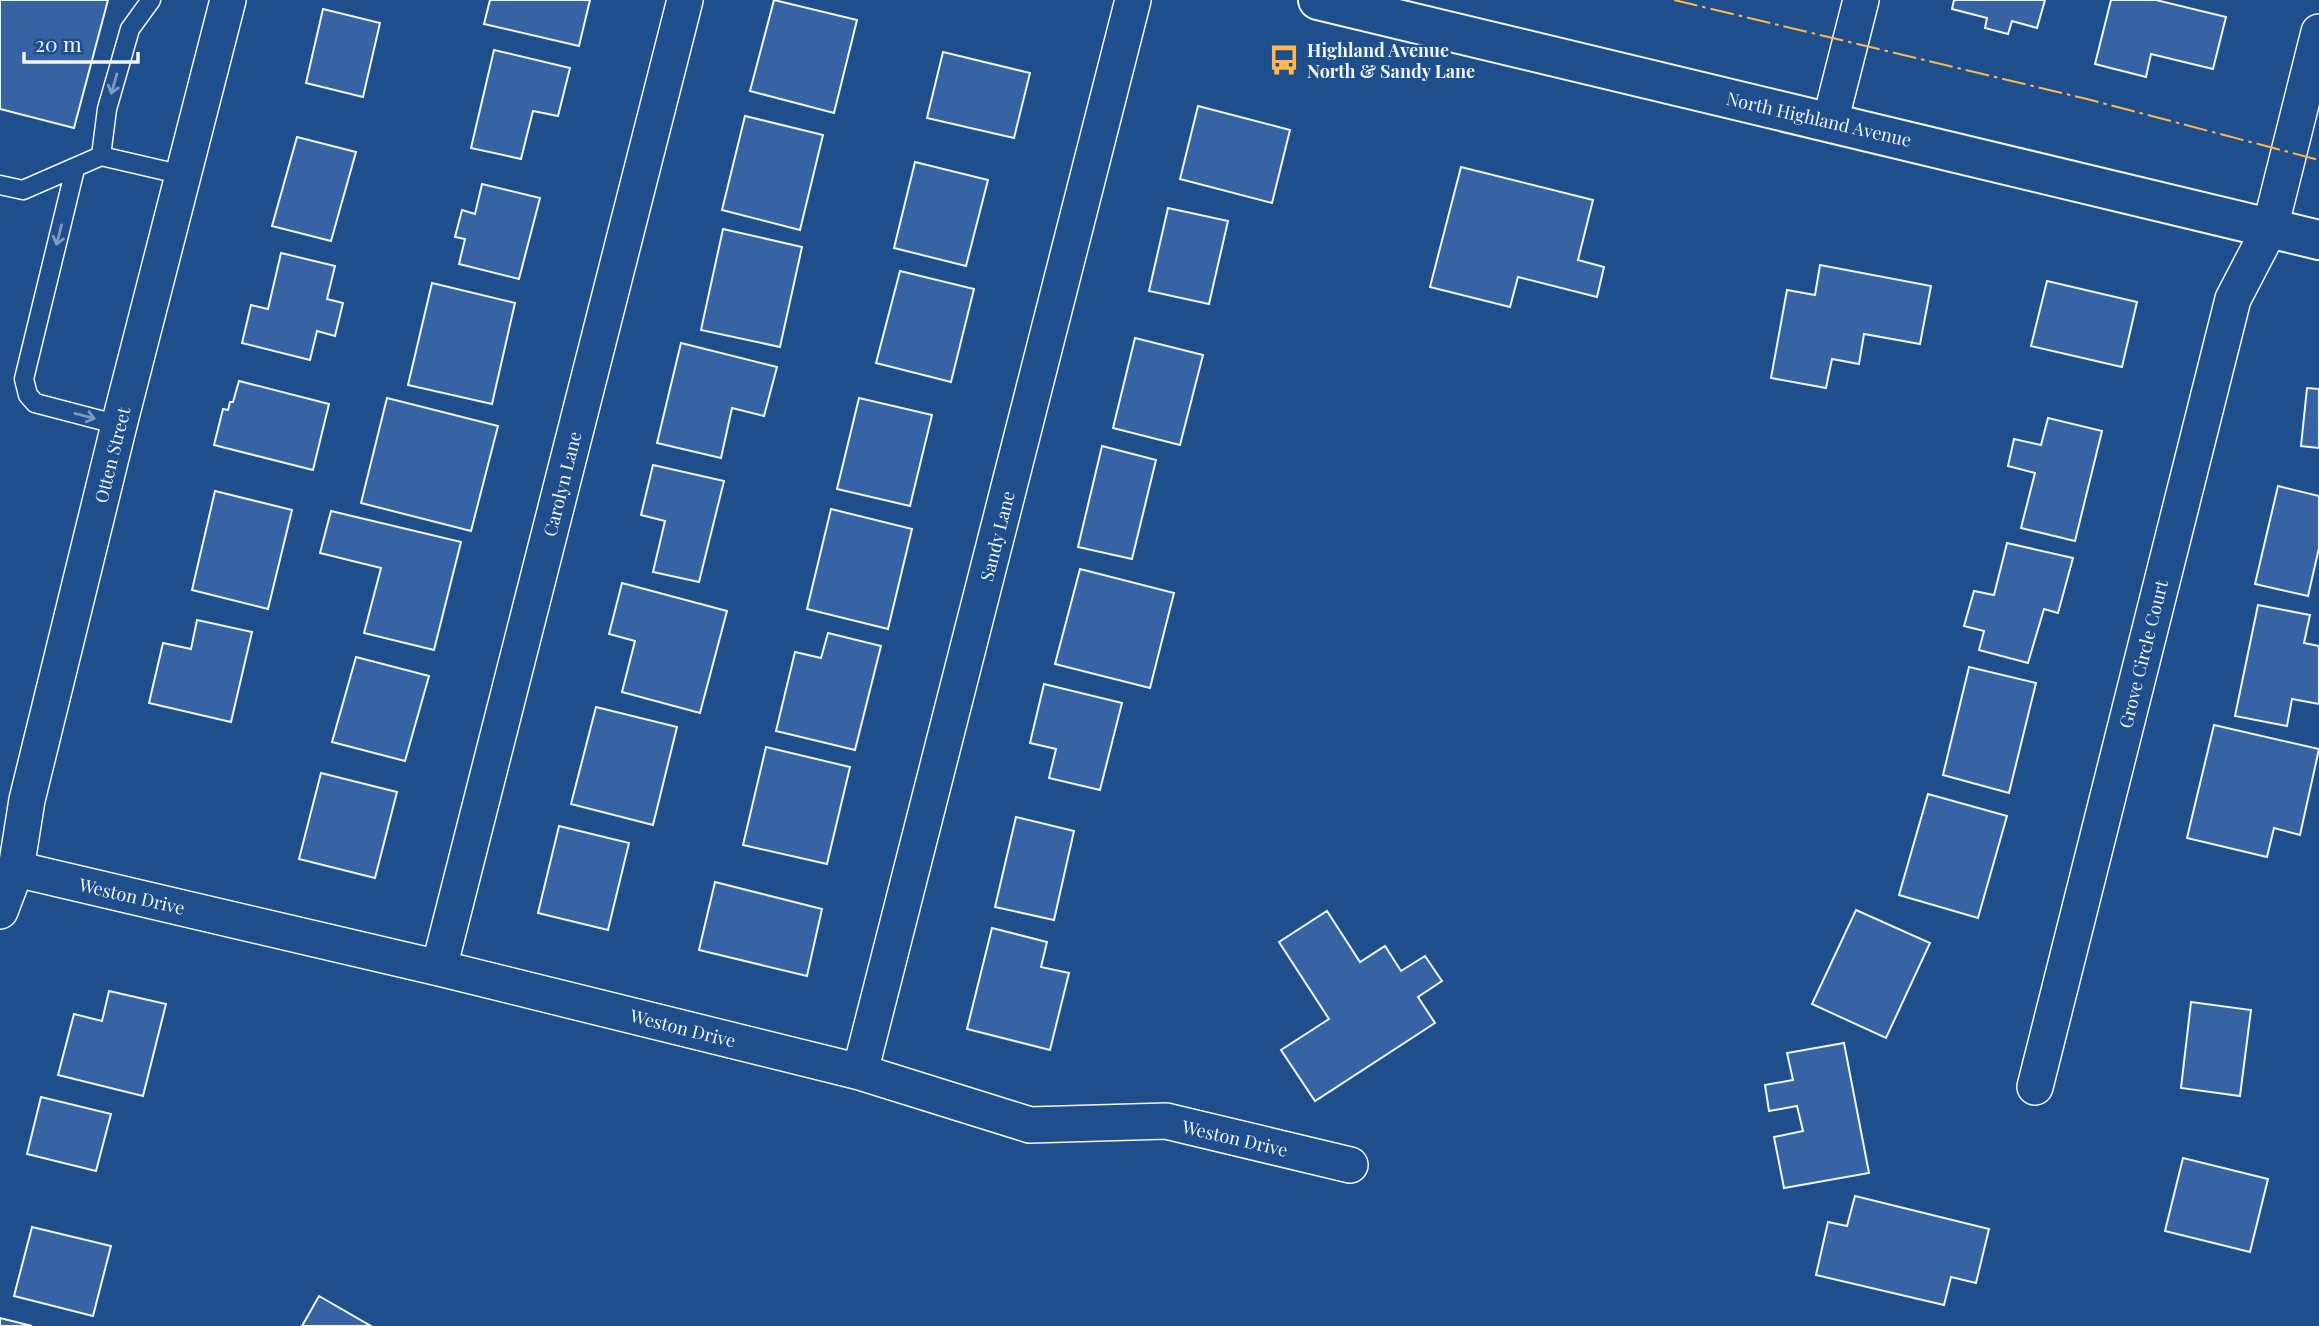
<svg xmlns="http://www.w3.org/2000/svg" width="2319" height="1326" font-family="'Playfair Display',serif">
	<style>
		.building { fill: #3563a3; stroke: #f2f6ff; stroke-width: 2 }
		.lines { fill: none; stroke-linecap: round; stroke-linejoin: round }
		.lane-casing { stroke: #f2f6ff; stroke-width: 21 }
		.street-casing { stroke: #f2f6ff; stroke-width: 38 }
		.secondary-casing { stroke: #f2f6ff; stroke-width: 42 }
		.lane { stroke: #1f4e8c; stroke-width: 18 }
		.street { stroke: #1f4e8c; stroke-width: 35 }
		.secondary { stroke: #1f4e8c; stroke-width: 38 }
		.power { stroke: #ffb74d; stroke-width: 2; stroke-dasharray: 24 5 3.5 5; stroke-linecap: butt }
		.oneway { stroke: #7e9ac0 }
		.labels { text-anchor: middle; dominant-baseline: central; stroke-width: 5; stroke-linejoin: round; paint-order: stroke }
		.poi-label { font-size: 18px; font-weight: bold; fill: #f2f6ff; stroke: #1f4e8c; text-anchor: start }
		.street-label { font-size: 18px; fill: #f2f6ff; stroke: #1f4e8c }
	</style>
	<rect width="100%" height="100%" fill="#1f4e8c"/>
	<!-- building -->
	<path class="building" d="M0,0H108L74,128L0,109Z
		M490,0H590L579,46L484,24Z
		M774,0L857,20L834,113L750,91Z
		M1954,0H2045L2037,28L2012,21L2008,34L1985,28L1987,18L1952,9Z
		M2111,0H2156L2226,17L2213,69L2151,54L2146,77L2095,64Z
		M323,9L380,23L363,97L306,83Z
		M494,50L570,68L558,116L533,111L521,159L471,148Z
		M943,52L1030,73L1014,138L927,118Z
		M1198,106L1290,130L1272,203L1180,179Z
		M745,116L823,135L800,230L722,210Z
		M297,137L356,152L331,241L272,226Z
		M915,162L988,180L966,266L894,248Z
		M1461,167L1593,200L1578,260L1604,267L1597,297L1518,277L1510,307L1430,287Z
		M482,184L540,198L519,279L459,264L465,239L455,237L462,210L475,214Z
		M1168,208L1228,221L1209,304L1149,291Z
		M723,229L802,247L780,347L701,330Z
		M281,253L335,266L327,299L343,303L335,336L317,331L310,360L242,343L251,305L268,309Z
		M1820,265L1931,286L1920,344L1864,334L1859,364L1832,359L1826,388L1771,378L1787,290L1815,295Z
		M900,271L974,289L951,382L876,363Z
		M2047,281L2137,302L2122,367L2031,346Z
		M432,283L515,303L492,404L408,385Z
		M1135,338L1203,355L1180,445L1113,428Z
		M681,343L777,367L764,416L732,408L721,458L657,443Z
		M239,381L329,404L313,470L214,445L223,409L228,410L230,402H233Z
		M2307,388L2319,389V448L2301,446Z
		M387,398L498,426L471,531L361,503Z
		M859,398L932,415L910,506L837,489Z
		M2048,418L2102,431L2075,541L2021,528L2035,473L2008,466L2014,439L2041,445Z
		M1102,446L1156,460L1132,559L1078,547Z
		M653,465L724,481L699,582L653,572L665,521L641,515Z
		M2278,486L2319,496V548L2308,596L2255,584Z
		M215,491L292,510L268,609L192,590Z
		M831,509L912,529L888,629L807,609Z
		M331,511L461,542L434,650L364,633L381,568L320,553Z
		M2007,543L2073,558L2058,613L2044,609L2028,663L1979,650L1984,631L1964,626L1974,591L1994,595Z
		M1080,569L1174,593L1150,688L1055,664Z
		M622,583L727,611L700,713L622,692L635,641L609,634Z
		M2258,605L2310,615L2304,643L2319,646V704L2292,699L2287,726L2235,716Z
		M197,620L252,632L231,722L149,703L163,643L191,649Z
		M828,633L881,646L855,750L776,731L795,652L821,658Z
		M356,657L429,676L405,761L332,742Z
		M1969,667L2036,683L2009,793L1943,775Z
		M1044,684L1122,703L1100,790L1049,778L1056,749L1030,743Z
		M596,707L677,727L653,825L571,804Z
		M2214,725L2319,749L2300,835L2274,828L2267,857L2187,838Z
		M766,747L850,767L827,864L743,845Z
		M321,773L397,792L375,878L299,859Z
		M1928,794L2007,816L1978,918L1899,895Z
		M1016,817L1074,831L1054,920L995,907Z
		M559,826L629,843L608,930L538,913Z
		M715,882L822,909L807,976L699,950Z
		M1856,910L1930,943L1886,1038L1812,1004Z
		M1327,911L1360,962L1385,946L1401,971L1425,956L1442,981L1418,997L1435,1023L1315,1101L1281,1050L1329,1019L1279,942Z
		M992,928L1047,942L1041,967L1069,973L1050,1050L967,1029Z
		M109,991L166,1004L143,1096L58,1075L74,1014L102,1021Z
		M2191,1002L2251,1010L2240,1096L2181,1088Z
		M1844,1043L1869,1173L1784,1188L1774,1137L1803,1131L1797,1106L1769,1111L1765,1085L1793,1080L1787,1053Z
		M41,1097L111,1114L96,1171L27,1154Z
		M2183,1158L2268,1179L2250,1252L2165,1231Z
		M1855,1196L1989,1229L1976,1283L1951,1277L1944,1305L1816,1275L1828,1222L1847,1226Z
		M32,1227L111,1246L93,1316L14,1296Z
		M319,1296L371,1326H302Z
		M0,1318L32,1326H0Z"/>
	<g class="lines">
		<!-- lane casing -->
		<g class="lane-casing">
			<path id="lane" d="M101,156L107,109L130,29L151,0
				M75,169L24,379L28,395L35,403L119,425
				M0,185L23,190L101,156L183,175"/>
		</g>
		<!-- street casing -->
		<g class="street-casing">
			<path id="street" d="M1830,122L1861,0
				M16,869L439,968L860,1072L1030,1125L1166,1121L1350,1165
				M0,911L16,869L27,800L119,425L228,0
				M439,968L685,0
				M860,1072L1133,0
				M2035,1087L2233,299L2270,228L2319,32"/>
		</g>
		<!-- secondary casing -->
		<g class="secondary-casing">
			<path id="secondary" d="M1318,0L2319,240"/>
		</g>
		<!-- lane -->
		<use href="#lane" class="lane"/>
		<!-- street -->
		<use href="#street" class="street"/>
		<!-- secondary -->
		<use href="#secondary" class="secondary"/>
		<!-- power -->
		<path class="power" d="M1674,0L2087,99L2319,160"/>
	</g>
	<!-- one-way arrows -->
	<defs><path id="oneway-shaft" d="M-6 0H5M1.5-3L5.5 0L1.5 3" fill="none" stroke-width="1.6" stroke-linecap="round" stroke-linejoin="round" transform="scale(1.75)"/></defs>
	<g class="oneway">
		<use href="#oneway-shaft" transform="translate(114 84) rotate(106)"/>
		<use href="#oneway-shaft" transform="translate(59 235) rotate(104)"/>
		<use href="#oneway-shaft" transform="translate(85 416) rotate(15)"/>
	</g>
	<!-- icons -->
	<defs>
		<g id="bus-bare" transform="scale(2.415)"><path d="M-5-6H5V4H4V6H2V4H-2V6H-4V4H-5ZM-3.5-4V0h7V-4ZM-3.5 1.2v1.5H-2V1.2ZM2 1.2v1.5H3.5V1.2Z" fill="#ffb74d" stroke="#1f4e8c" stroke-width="2.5" paint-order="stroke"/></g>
	</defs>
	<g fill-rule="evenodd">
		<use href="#bus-bare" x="1284" y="60"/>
	</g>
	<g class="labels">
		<!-- poi labels -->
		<g class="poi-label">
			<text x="1307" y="50">Highland Avenue<tspan x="1307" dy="21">North &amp; Sandy Lane</tspan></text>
		</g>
		<!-- street labels -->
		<g class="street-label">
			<text transform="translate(1819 119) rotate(13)">North Highland Avenue</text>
			<text transform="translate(112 455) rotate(-76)">Otten Street</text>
			<text transform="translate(562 484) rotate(-76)">Carolyn Lane</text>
			<text transform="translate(997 536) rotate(-76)">Sandy Lane</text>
			<text transform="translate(2143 654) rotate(-76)">Grove Circle Court</text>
			<text transform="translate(132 896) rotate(13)">Weston Drive</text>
			<text transform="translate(683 1028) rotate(14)">Weston Drive</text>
			<text transform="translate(1235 1138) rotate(13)">Weston Drive</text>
		</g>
	</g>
	<!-- scale -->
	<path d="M24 52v10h114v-10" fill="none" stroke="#f2f6ff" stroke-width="3.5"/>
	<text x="35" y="52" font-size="21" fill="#f2f6ff" stroke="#1f4e8c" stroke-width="5" paint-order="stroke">20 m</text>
</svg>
